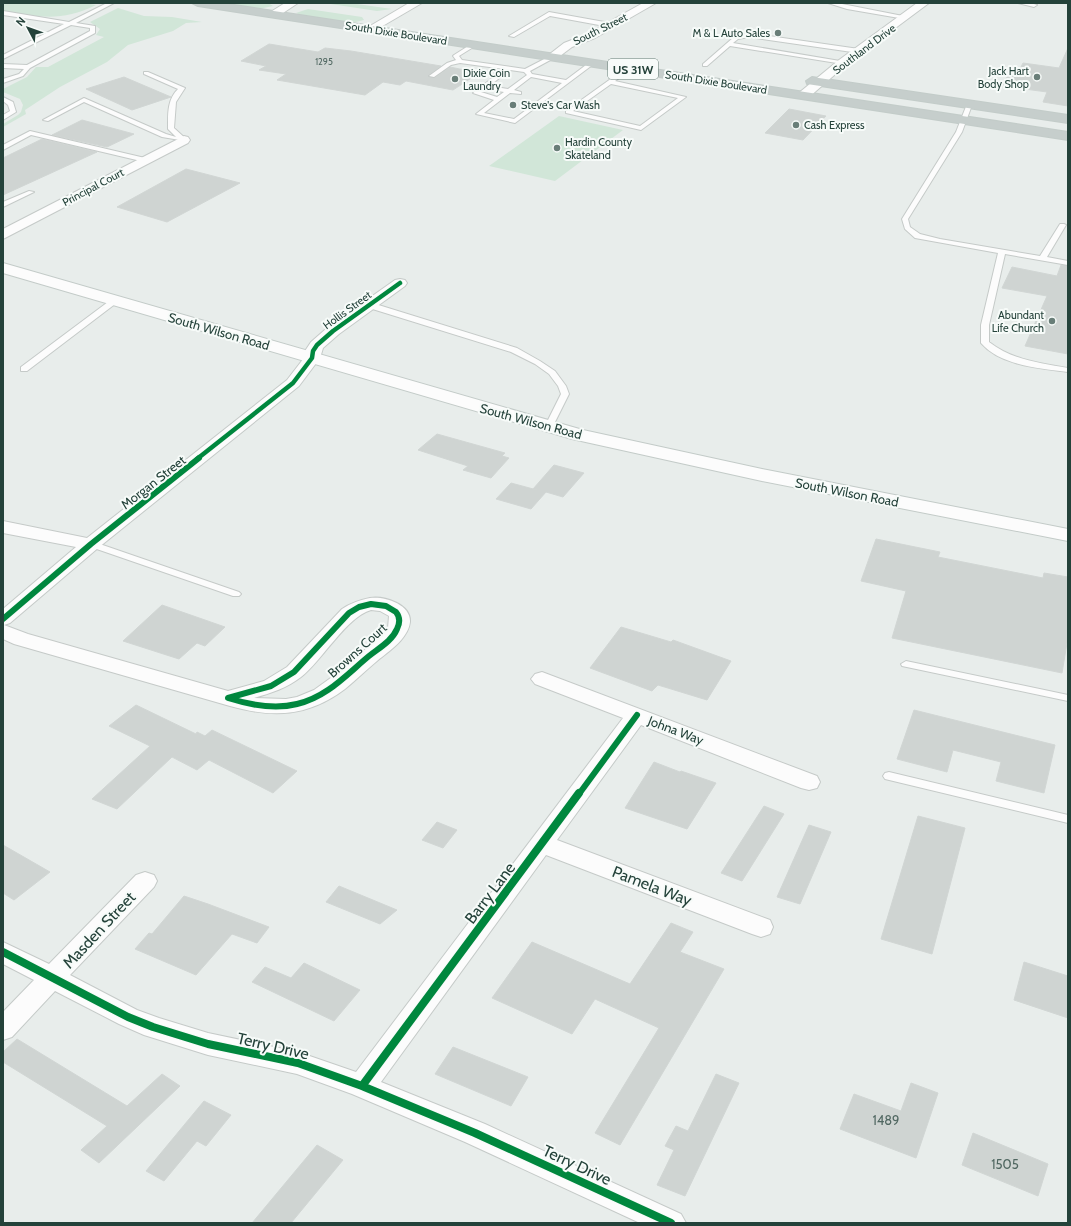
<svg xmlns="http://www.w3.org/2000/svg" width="1071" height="1226" font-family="Cabin,sans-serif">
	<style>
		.green { fill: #d1e6d8 }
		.building { fill: #cfd4d2; stroke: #d1d6d4 }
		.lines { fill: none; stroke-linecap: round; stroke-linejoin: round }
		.service-casing { stroke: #c5cac8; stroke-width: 2 }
		.minor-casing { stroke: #c5cac8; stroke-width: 2 }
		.secondary-casing { stroke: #c3cbc8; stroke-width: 2 }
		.trunk-casing { stroke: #c3ccc9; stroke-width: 2 }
		.service { fill: #fcfcfc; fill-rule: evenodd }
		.minor { fill: #fcfcfc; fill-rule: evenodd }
		.secondary { fill: #fcfcfc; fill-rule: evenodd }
		.trunk { fill: #c6cecc; fill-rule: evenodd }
		.cycleway-far2-casing { stroke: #f7fbf9; stroke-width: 6 }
		.cycleway-far1-casing { stroke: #f7fbf9; stroke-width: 8 }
		.cycleway-casing { stroke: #f7fbf9; stroke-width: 10 }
		.cycleway-far2 { stroke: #00873e; stroke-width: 4.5 }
		.cycleway-far1 { stroke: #00873e; stroke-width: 6 }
		.cycleway { stroke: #00873e; stroke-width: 8 }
		.poi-dot { fill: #697e78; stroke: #f7fbf9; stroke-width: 1.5 }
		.labels { text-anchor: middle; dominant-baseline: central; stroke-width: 4; stroke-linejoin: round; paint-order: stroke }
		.far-number-label { font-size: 9px; fill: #506761 }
		.far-street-label { font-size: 11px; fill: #24423a; stroke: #f7fbf9 }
		.far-poi-label { font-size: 11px; fill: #24423a; stroke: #f7fbf9; text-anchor: start }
		.shield { fill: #f7fbf9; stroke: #637a73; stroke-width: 1 }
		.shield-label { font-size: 12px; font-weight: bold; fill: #24423a }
		.street-label { font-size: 13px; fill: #24423a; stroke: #f7fbf9 }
		.near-number-label { font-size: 13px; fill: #506761 }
		.near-street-label { font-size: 16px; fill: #24423a; stroke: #f7fbf9 }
	</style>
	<rect width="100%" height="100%" fill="#e8edeb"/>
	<!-- green -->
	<path class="green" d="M3,3H85L96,5C62,22 39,17 3,11Z
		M222,3H268L273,6L259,9Z
		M324,3H350L392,9L377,11Z
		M118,8L144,16L172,17L202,22L186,23L173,31L128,45L107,62L60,87L25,110L26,114L3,127V124L18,115L21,112L23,105L20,99L3,92V89L27,77L36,67H48L104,37L96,35L100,29L90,22Z
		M308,9L362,17L364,20L352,23L301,15L296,13Z
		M559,116L623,130L555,181L489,166Z"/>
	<!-- building -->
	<path class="building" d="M269,44L318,52L325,48L351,51L441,66L428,76L434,78L450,67L479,73L453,90L406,81L400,85L383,82L365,95L277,80L286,74L259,70L266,66L241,61Z
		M1068,48V106L1043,102L1047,92L1002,86L1012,68L1020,69L1023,63L1059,68Z
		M124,77L171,97L132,110L86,89Z
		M789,109L826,116L803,140L765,133Z
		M82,120L134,134L107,147L52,135Z
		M42,139L97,152L3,195V158Z
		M186,169L240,183L167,222L117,207Z
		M1061,265L1068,266V354L1025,346L1047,296L1002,288L1012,267L1057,276Z
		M437,434L505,453L502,456L509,458L491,478L463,470L468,466L418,450Z
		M554,465L584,473L563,497L546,492L531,509L496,499L511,483L537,490L533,489Z
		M876,539L940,552L938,557L1043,578L1044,573L1068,577V637L1062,673L892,638L906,591L861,581Z
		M162,605L225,627L205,646L197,643L179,659L123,641Z
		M621,627L671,642L673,640L731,661L707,700L658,685L652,691L590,668Z
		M136,705L196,734L197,732L205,736L212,730L297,771L273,793L209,760L197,770L172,757L117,809L92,799L150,746L109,726Z
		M914,710L1055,745L1044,793L996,781L1001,762L953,750L947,772L897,759Z
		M654,762L680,772L681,771L716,783L687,829L625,808Z
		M764,806L784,814L742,881L721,873Z
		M918,816L965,828L932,954L881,939Z
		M437,822L457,830L443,848L422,840Z
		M809,825L831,832L800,904L777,897Z
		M3,845L50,872L14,900L3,893Z
		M339,886L397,910L380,924L326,902Z
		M184,896L208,904L269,927L257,943L232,934L196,975L135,949L149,933L152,934Z
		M671,923L693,932L680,952L724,969L620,1145L595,1133L659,1028L595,999L572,1034L492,998L532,942L630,984Z
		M1024,962L1068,976V1018L1014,1000Z
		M304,963L360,990L334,1021L252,982L265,967L291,978Z
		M17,1039L127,1106L162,1074L180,1086L99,1163L81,1150L107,1126L3,1062V1052Z
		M453,1047L528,1077L511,1106L435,1074Z
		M716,1074L739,1083L685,1196L657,1185L674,1150L665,1146L676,1126L688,1131Z
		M911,1083L938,1093L916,1158L840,1129L854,1094L901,1111Z
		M204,1101L231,1115L206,1146L197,1141L164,1181L146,1171Z
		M973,1133L1048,1164L1038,1196L962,1165Z
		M317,1145L343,1160L291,1223H252Z"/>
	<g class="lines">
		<!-- service casing -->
		<g class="service-casing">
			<path id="service" d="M107,3H114L76,23L95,26V33L30,68L23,76L3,83V79L19,74L24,69L3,68V64L27,65L90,31V28L71,25L3,59V55L64,24L3,15V11L69,22Z
				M828,3H837L908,17L905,19L847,9Z
				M1018,3H1031L1037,5L1034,7Z
				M549,12L610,23L613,25L610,27L550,16L514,37L509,36Z
				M749,33L859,49L862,51L859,53L749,37L738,39L733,43L846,62L843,64L730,46L707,66H703V64L734,37Z
				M473,43L476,45L475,46L459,56L462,60L525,69L552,55L555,57L554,58L530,71L532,74L566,80L590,62L595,63L515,123L476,114L494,100L473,93L504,69L460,63L451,65L434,77L429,76L447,63L456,60L453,56L454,55ZM510,70L524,72L527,75L508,89L489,86ZM531,77L562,83L514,119L484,113L510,93L521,94V92L514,90ZM485,89L504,92L497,97L481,92Z
				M626,68L631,69L615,81L686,97L641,130L566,113V111ZM611,84L678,98L640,126L573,111Z
				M144,72H148L185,88L176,102L174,128L186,139V141L162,137L84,102L48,121L43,120L84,98L166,134L176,137L168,129C168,114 167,100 178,89L144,74Z
				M3,97L13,102L16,112L3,120V115L10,111L8,105L3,101Z
				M967,104L972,105L962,132L908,219L910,227L920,234L940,239L1040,256L1060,224H1064L1066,225L1047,257L1068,261V265L1005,254L989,325V342C1012,360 1040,363 1068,368V372C1040,368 1001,366 981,343V325L998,253L915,238L905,229L902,219L956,132Z
				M30,131L145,158L148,160L145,162L31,135L3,150V145Z
				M29,191L34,192L3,207V202Z
				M112,299H118L119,301L27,371H21V367Z
				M366,303H372L517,348L540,361L555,371L566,386L569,394L553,426L549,429L545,426L561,394L558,386L549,374L535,364L511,352L366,307Z
				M91,541L239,592L241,594L239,596H233L88,546L86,544L88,542Z
				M906,661L1068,695V701L902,666L901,664Z
				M889,772L1068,815V823L885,779L883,776L885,773Z"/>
		</g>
		<!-- minor casing -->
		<g class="minor-casing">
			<path id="minor" d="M285,3H298L277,17H269L268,15L269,13Z
				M409,3H422L374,31H366L365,29Z
				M643,3H656L595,38L572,47L556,59H548L546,57L564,43L587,34Z
				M917,3H929L847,64L808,98H800L798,95L800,92L839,60Z
				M184,136L188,137L190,140L188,143L3,239V229Z
				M400,279L405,280L407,283L405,286L339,334L323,348L320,358L299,386L98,548L10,623L4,625L28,634L228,691L264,681L287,667L342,609C351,603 360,600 370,598C384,596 411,604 410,622C408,639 389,651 377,661C366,670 356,680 345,689C308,717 273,718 230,706L14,644L3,639V609L76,547L3,533V521L87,538L287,380L304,358L305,351L311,342L327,328L395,280ZM371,610L380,611L389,616L388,628L383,634L339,672L314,690L297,697L286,699L254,698C271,693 287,688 301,677C322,661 346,617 371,610Z
				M542,672L817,776L820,782L817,788L809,790L801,788L641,725L557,840L770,920L773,927L770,934L761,937L752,934L546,855L381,1082L485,1124L681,1214L686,1223H640L465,1142L352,1094L297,1074L208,1055L144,1035L119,1024L55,991L12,1037L3,1040V1012L34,980L3,964V942L49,964L136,875L145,872L154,875L157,881L154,887L70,975L137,1010L159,1018L208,1033L298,1052L356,1072L623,718L535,684L531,679L535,674Z"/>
		</g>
		<!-- secondary casing -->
		<g class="secondary-casing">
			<path id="secondary" d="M3,263L583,430L762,469L1068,529V541L762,481L572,439L3,273Z"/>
		</g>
		<!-- trunk casing -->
		<g class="trunk-casing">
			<path id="trunk" d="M192,3H221L1068,132V140L198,6Z
				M812,77L1068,115V123L807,84L806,81Z"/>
		</g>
		<!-- service -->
		<use href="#service" class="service"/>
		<!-- minor -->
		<use href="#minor" class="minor"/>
		<!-- secondary -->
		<use href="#secondary" class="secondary"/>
		<!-- trunk -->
		<use href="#trunk" class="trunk"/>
		<!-- cycleway-far2 casing -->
		<g class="cycleway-far2-casing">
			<path id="cycleway-far2" d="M197,459L293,383L312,358L313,351L317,345L333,331L400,283"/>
		</g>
		<!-- cycleway-far1 casing -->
		<g class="cycleway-far1-casing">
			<path id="cycleway-far1" d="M371,604L386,606L396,612C400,617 400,623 397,629C392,641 379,648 369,656C346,675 327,697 297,704C274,710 250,705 228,698L271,686L294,672L349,613L359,607Z
				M3,619L91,544L199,458
				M579,794L637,715"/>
		</g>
		<!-- cycleway casing -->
		<g class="cycleway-casing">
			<path id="cycleway" d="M3,952L128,1017L153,1027L208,1044L298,1063L362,1086L475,1133L671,1223
				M362,1086L579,793"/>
		</g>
		<!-- cycleway-far2 -->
		<use href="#cycleway-far2" class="cycleway-far2"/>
		<!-- cycleway-far1 -->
		<use href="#cycleway-far1" class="cycleway-far1"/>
		<!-- cycleway -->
		<use href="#cycleway" class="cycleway"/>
	</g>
	<!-- markers -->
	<g class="poi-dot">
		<circle cx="778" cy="33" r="4"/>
		<circle cx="1037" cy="77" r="4"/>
		<circle cx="455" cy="79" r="4"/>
		<circle cx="513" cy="105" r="4"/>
		<circle cx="796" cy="125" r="4"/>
		<circle cx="557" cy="148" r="4"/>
		<circle cx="1052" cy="321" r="4"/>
	</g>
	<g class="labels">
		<!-- far-number labels -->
		<g class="far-number-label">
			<text x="324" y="61">1295</text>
		</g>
		<!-- far-street labels -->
		<g class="far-street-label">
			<text transform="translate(600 29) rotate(-26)">South Street</text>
			<text transform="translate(396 33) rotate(9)">South Dixie Boulevard</text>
			<text transform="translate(864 49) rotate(-37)">Southland Drive</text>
			<text transform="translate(716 82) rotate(9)">South Dixie Boulevard</text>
			<text transform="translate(93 187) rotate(-28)">Principal Court</text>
			<text transform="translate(347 310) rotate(-36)">Hollis Street</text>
		</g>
		<!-- far-poi labels -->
		<g class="far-poi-label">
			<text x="770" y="33" text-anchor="end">M &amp; L Auto Sales</text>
			<text x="1029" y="71" text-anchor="end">Jack Hart<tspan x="1029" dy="13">Body Shop</tspan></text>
			<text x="463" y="73">Dixie Coin<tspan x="463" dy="13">Laundry</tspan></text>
			<text x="521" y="105">Steve's Car Wash</text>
			<text x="804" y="125">Cash Express</text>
			<text x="565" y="142">Hardin County<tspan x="565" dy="13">Skateland</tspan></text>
			<text x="1044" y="315" text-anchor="end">Abundant<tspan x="1044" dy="13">Life Church</tspan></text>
		</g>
		<!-- shield labels -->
		<rect class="shield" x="608" y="59" width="50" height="20" rx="3"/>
		<g class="shield-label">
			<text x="633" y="69">US 31W</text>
		</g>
		<!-- street labels -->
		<g class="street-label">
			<text transform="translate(219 331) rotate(16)">South Wilson Road</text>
			<text transform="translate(531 421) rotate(15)">South Wilson Road</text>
			<text transform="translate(153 482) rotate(-38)">Morgan Street</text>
			<text transform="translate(847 492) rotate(11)">South Wilson Road</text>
			<text transform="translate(357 650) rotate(-42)">Browns Court</text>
			<text transform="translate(676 730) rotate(21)">Johna Way</text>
		</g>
		<!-- near-number labels -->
		<g class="near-number-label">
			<text x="886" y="1120">1489</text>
			<text x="1005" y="1164">1505</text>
		</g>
		<!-- near-street labels -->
		<g class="near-street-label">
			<text transform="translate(652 886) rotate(21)">Pamela Way</text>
			<text transform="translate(490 893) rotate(-53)">Barry Lane</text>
			<text transform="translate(99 930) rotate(-47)">Masden Street</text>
			<text transform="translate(273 1046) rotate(13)">Terry Drive</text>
			<text transform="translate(577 1165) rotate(25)">Terry Drive</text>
		</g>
	</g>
	<!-- border -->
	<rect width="1071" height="1226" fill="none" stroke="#24423a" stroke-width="8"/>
	<!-- north arrow -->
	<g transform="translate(28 28) rotate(311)" stroke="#f7fbf9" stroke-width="3" paint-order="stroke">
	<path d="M0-3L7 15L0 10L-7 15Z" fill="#24423a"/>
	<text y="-6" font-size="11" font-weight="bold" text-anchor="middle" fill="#24423a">N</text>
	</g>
</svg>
